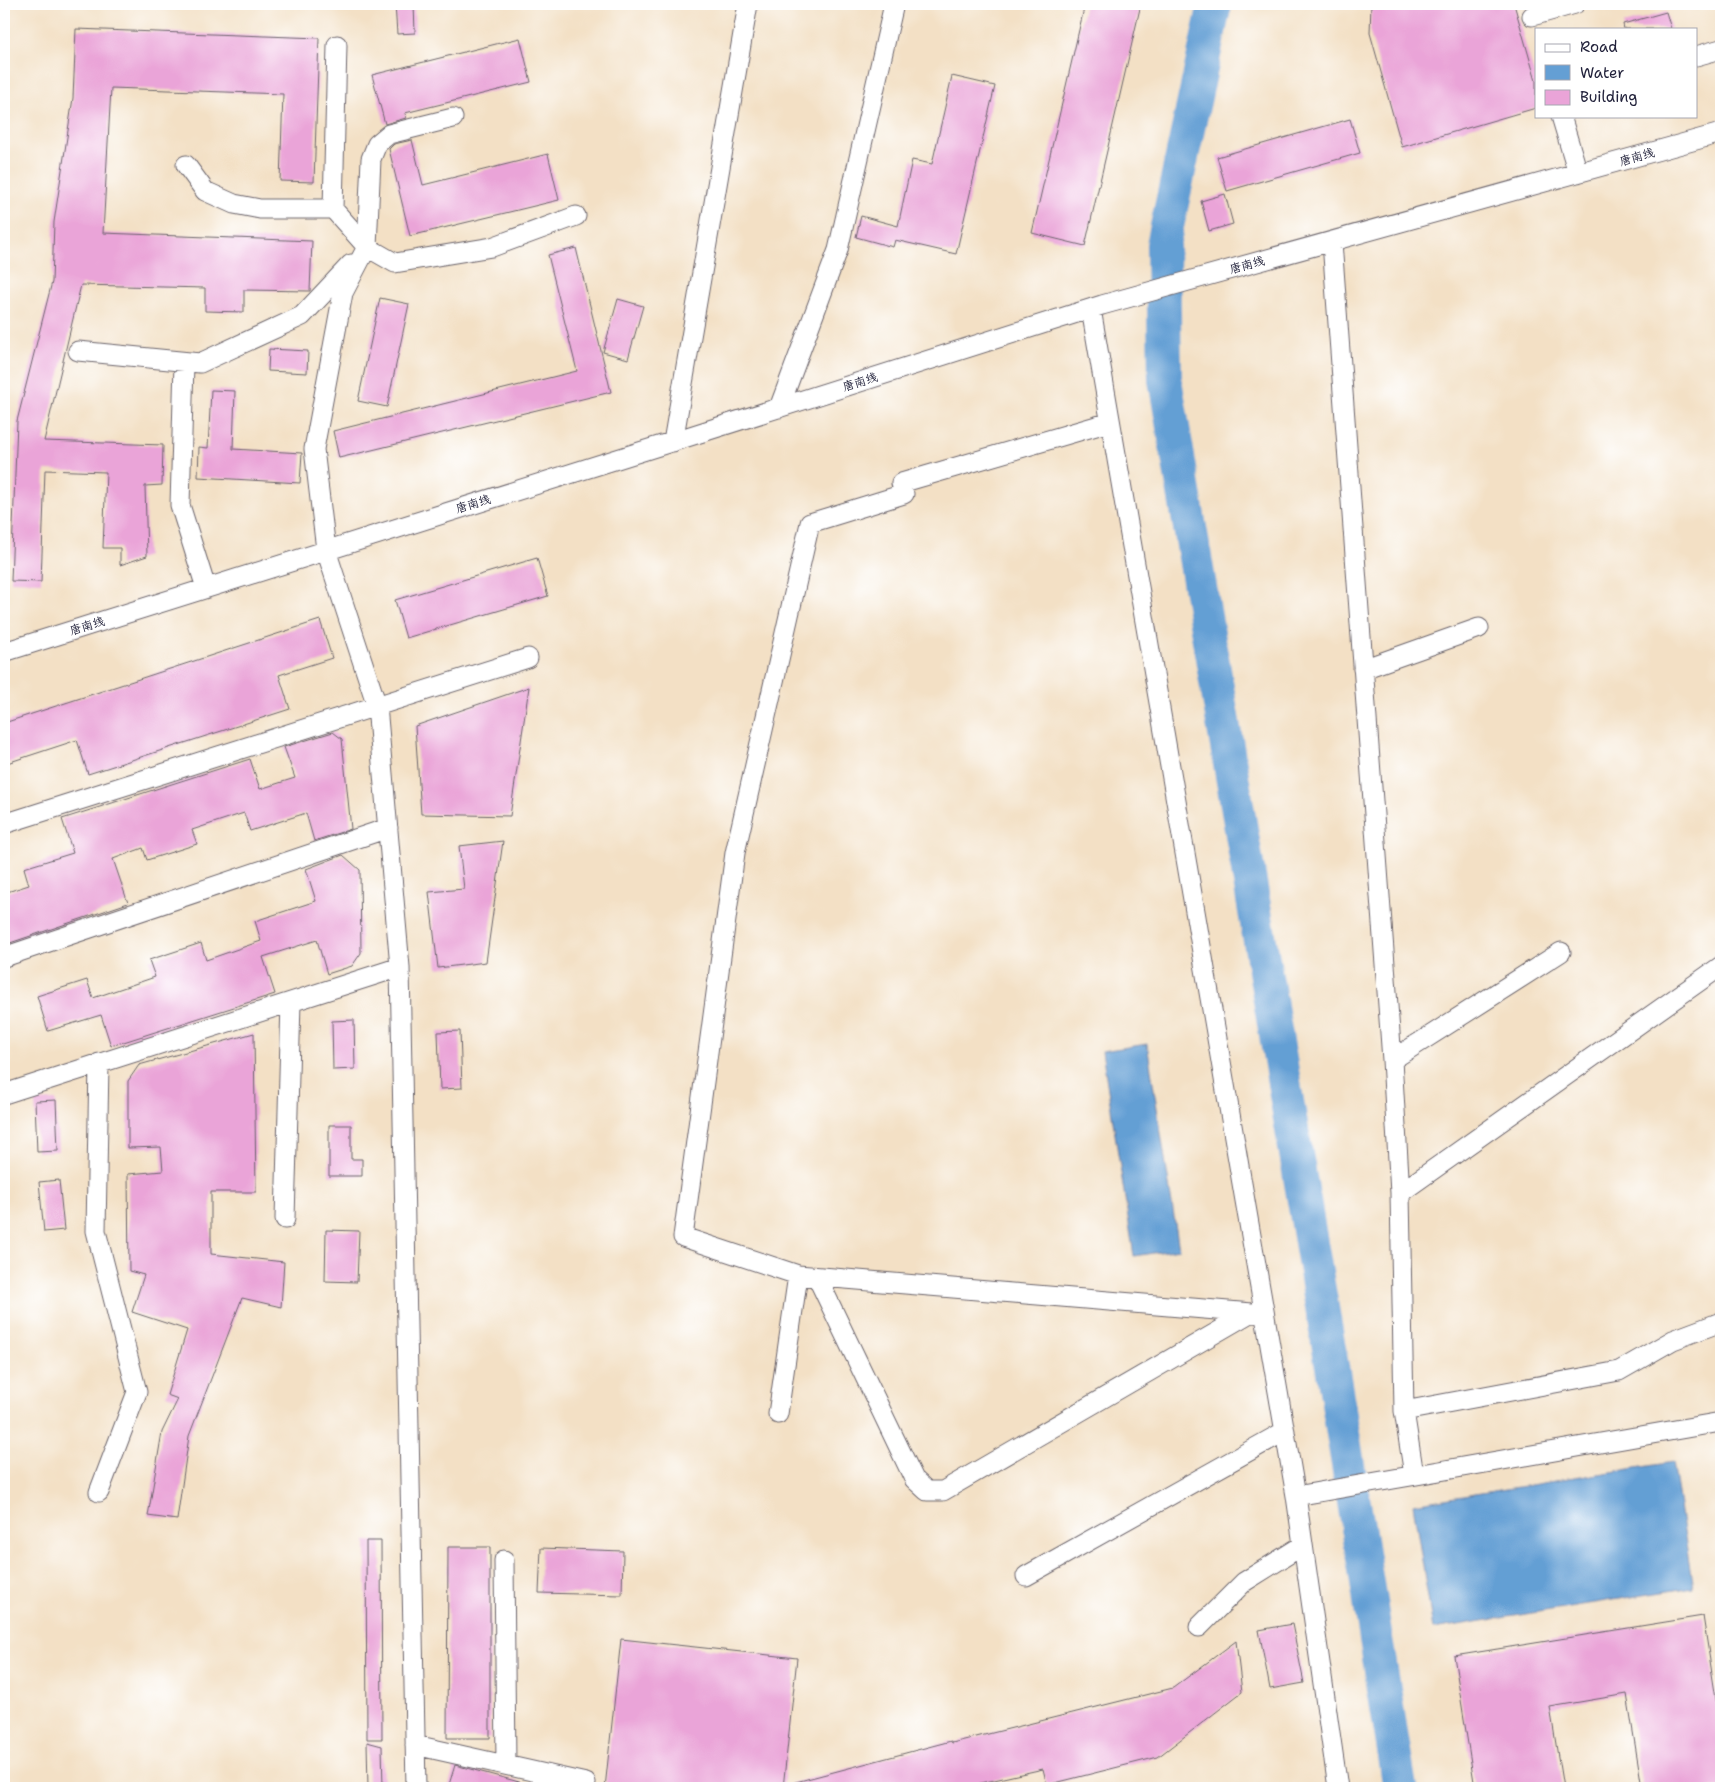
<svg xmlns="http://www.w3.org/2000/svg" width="1725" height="1792" font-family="'Shantell Sans','LXGW WenKai TC',sans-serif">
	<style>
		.water { fill: #649fd4; stroke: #436088 }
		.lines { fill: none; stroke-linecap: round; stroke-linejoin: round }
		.river { stroke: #649fd4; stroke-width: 34 }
		.building { fill: #eaa4d8 }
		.minor-casing { stroke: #6b646b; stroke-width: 21 }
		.minor { stroke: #fff; stroke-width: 19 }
		.labels { text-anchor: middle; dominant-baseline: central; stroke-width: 4; stroke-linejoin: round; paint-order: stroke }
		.street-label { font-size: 12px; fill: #22223b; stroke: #fff }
	</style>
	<rect width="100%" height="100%" fill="#fff"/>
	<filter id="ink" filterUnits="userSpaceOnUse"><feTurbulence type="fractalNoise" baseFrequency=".02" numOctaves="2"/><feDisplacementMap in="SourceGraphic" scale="10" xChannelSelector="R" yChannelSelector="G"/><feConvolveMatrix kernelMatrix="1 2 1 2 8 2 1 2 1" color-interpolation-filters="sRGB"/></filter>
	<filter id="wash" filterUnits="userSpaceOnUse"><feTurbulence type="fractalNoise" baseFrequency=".0096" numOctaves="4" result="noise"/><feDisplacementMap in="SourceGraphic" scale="20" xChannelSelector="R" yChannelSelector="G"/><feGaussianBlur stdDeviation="1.12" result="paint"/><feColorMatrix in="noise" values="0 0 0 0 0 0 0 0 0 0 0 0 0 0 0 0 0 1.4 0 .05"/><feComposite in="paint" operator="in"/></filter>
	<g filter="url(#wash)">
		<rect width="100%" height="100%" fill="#f3e0c5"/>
		<!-- water -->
		<path class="water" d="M1147,1044L1179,1249L1134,1256L1102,1051Z
			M1673,1462L1693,1587L1433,1629L1413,1504Z"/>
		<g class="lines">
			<!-- river -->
			<path class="river" d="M1215,4L1163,245L1165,380L1335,1384L1400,1788"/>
		</g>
		<g id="blocks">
			<!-- building -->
			<path class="building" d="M395,4H414L415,33L397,34Z
				M1085,4H1141L1085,246L1032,233Z
				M1371,4H1514L1536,81V108L1402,147L1370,33Z
				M1666,12L1671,29H1624L1623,24Z
				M76,29L319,38L314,182L280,181L283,94L111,88L103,233L312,241L310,291L244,290V312L205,311V288L81,285L44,441L163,445L162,485L145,486L147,556L120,565V548H103L106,472L45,470L41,582L11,581L17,421L52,282L54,222L73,98Z
				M520,38L531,82L405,113L406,118L385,124L372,75Z
				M952,76L995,86L956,254L895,240L893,247L856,237L861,216L898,226L912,160L932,164Z
				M1350,119L1360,153L1227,191L1217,157Z
				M412,140L423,185L548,154L559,200L410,236L389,149L394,144Z
				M1225,194L1233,224L1209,231L1201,201Z
				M576,248L611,392L339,458L333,431L577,371L548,255Z
				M380,298L409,304L387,407L358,401Z
				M618,299L643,306L628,359L603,352Z
				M269,349L308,351L307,373L268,371Z
				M211,390L235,391L233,449L302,453L300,483L198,477L199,447L208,448Z
				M537,558L548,596L406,638L395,600Z
				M320,620L332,658L279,675L290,709L88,774L77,740L4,764V723Z
				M529,687L510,816L421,814L415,726Z
				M333,732L342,739L351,829L314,841L306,813L250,831L244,813L192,830L197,844L147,860L143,848L113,859L128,903L4,945V893L29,885L24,868L73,853L62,819L250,759L260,789L295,778L284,747Z
				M503,841L486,962L438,968L429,892L464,889L459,846Z
				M343,855L360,870L361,953L352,966L327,974L317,940L263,957L275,994L111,1046L101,1015L48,1031L37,996L87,980L93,998L155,977L149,960L201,943L206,960L261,941L255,921L316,901L306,869Z
				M354,1020L355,1069L333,1070L332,1021Z
				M460,1031L462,1088L440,1089L438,1032Z
				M254,1033L256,1192H211V1254L284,1262L281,1307L242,1298L189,1436L177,1520L148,1516L162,1432L178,1399L167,1395L187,1330L132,1312L144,1275L129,1271L128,1174L163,1171L161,1147L128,1148V1081L139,1065Z
				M56,1100L58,1151L37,1152L35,1101Z
				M329,1125H351V1159H362V1176H329Z
				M59,1180L64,1230L44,1232L39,1182Z
				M326,1230L359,1231L357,1282L325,1281Z
				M366,1541H381L382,1739H367Z
				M448,1547H490V1738H447Z
				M541,1548L623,1551L622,1595L539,1593Z
				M1703,1616L1721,1731V1788H1642L1627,1694L1550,1707L1563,1788H1475L1454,1656Z
				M1292,1624L1304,1683L1270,1689L1259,1630Z
				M621,1639L797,1658L783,1788H605Z
				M1236,1641L1242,1692L1158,1757L1047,1785L1043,1769L959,1788H793L792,1783L951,1741L952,1743L1173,1688Z
				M367,1742L382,1746L383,1788H368Z
				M455,1765L523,1783L522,1788H448Z"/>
		</g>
	</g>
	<g filter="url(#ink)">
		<use href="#blocks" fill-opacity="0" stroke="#6b646b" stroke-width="1"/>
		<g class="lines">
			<!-- minor casing -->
			<g class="minor-casing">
				<path id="minor" d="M1532,16L1575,4
					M1696,56L1721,49
					M1561,116L1578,173
					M186,165L205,191L234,204L260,209H333L367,247L395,263L492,247L576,216
					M333,209L337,45
					M1332,242L1392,1060L1400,1193L1404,1411L1414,1475
					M1091,309L1296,1496L1338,1788
					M78,351L200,363L302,316L351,264
					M184,363L180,505L206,588
					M779,408L838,250L894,4
					M1110,422L901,483L904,494L810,523L735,853L683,1237L798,1275L1264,1314
					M673,442L748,4
					M4,652L684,438L1102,305L1721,133
					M1363,669L1479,628
					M4,824L528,658
					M4,957L388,828
					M1392,1060L1561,952
					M99,1063L96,1231L137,1392L99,1492
					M4,1094L400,967
					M1400,1193L1721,966
					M285,1219L291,1002
					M817,1277L914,1479L927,1491H943L1250,1313
					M1404,1411L1619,1371L1673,1340L1721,1322
					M778,1414L798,1275
					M1296,1496L1721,1422
					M504,1560L506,1765
					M1026,1576L1285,1431
					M1199,1627L1244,1582L1303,1545
					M415,1745L586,1783
					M416,1788L400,967L377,706L326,550L314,449L343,293L367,247L371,159L377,144L389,134L453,118"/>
			</g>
			<!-- minor -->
			<use href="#minor" class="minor"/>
		</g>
	</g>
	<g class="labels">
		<!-- street labels -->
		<g class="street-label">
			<text transform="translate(1637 157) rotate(-16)">唐南线</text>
			<text transform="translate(1247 265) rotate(-15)">唐南线</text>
			<text transform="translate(860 382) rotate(-18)">唐南线</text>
			<text transform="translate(473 504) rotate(-17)">唐南线</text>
			<text transform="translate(87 626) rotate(-17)">唐南线</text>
		</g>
	</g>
	<!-- margin -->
	<rect width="1725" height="1792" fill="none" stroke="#fff" stroke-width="20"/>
	<!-- legend -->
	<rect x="1535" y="28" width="162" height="90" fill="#ffffff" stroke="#a7a7b1"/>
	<rect x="1545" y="44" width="25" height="8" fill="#ffffff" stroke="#a7a7b1"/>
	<text x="1580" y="52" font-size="15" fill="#22223b">Road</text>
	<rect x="1545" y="65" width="25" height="15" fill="#649fd4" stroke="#a7a7b1"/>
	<text x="1580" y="78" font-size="15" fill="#22223b">Water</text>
	<rect x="1545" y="90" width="25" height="15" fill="#eaa4d8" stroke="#a7a7b1"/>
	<text x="1580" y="102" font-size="15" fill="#22223b">Building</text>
</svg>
